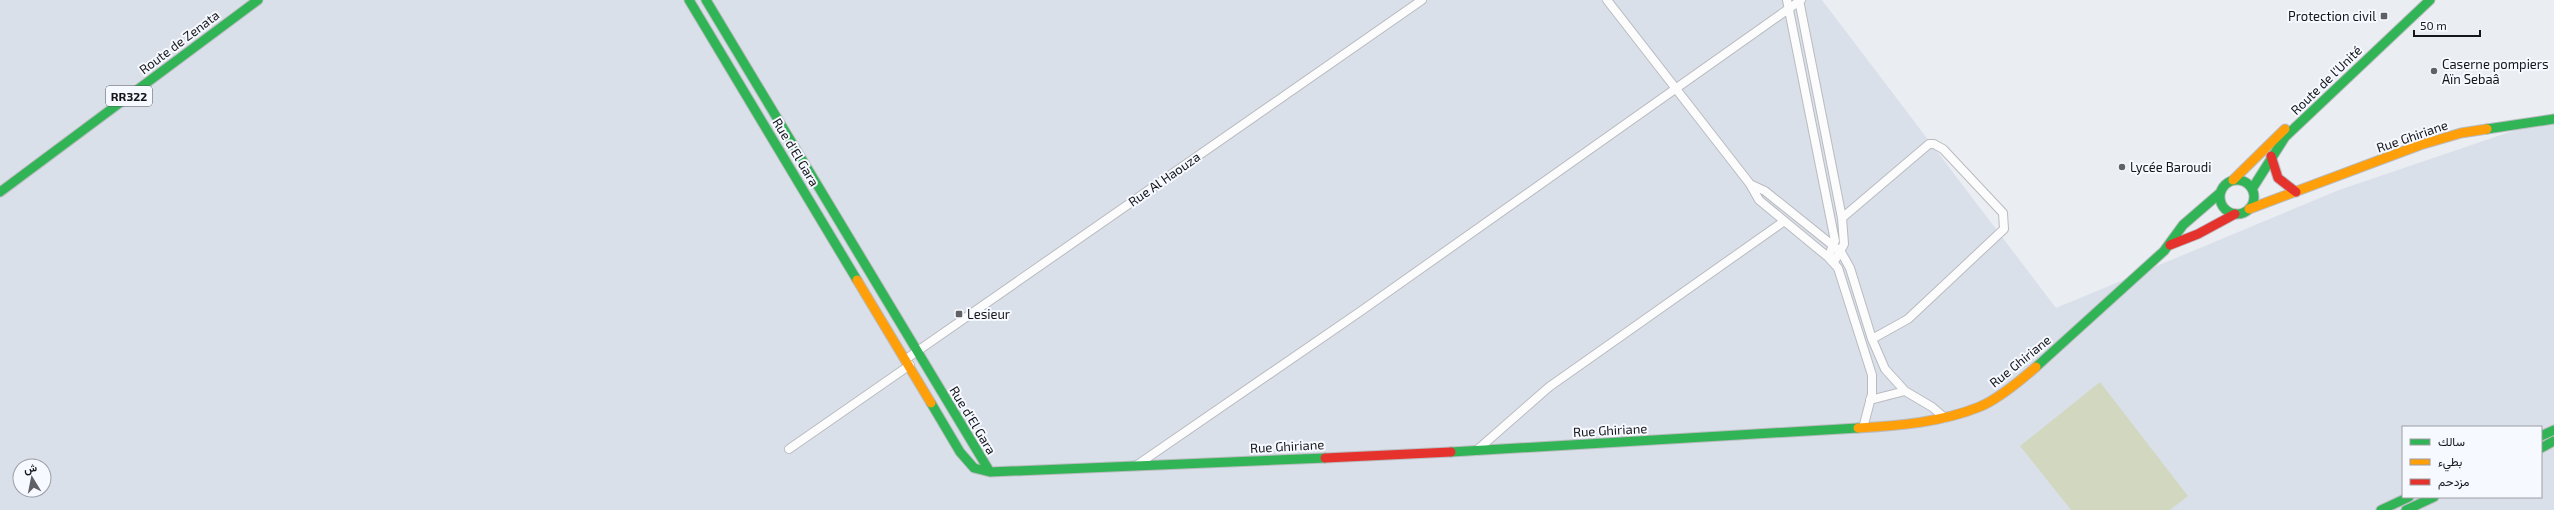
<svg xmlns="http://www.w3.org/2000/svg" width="2554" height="510" font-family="'Exo 2',Vazirmatn,sans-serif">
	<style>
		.built { fill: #dae0ea; fill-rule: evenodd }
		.green { fill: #d2d8bf }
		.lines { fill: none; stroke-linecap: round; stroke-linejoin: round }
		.street-casing { stroke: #b9bbbf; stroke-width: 10 }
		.fast-casing { stroke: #b9bbbf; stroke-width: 11 }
		.slow-casing { stroke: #b9bbbf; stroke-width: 11 }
		.jam-casing { stroke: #b9bbbf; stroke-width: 11 }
		.street { stroke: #fcfcfd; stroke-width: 8 }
		.fast { stroke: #30b455; stroke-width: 9 }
		.slow { stroke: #ff9f0a; stroke-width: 9 }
		.jam { stroke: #e5322d; stroke-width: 9 }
		.poi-dot { fill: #606166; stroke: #f6f9ff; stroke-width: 1.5 }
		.labels { text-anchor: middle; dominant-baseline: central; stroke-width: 4; stroke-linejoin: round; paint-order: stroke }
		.shield { fill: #f6f9ff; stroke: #585a5f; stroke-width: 1 }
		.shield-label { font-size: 12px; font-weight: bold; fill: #15161a }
		.poi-label { font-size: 13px; fill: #15161a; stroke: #f6f9ff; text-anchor: start }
		.street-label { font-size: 13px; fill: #15161a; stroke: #f6f9ff }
	</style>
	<rect width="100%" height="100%" fill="#eaedf2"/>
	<!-- built -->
	<path class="built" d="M0,0H1822L2056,308L2339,190L2554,117V510H0ZM2403,427H2541V497H2403ZM20,466H44V490H20Z"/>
	<!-- green -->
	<path class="green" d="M2100,382L2188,496L2170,510H2071L2020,446Z"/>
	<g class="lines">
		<!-- street casing -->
		<g class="street-casing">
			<path id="street" d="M1607,0L1750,184L1759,200L1828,257L1838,268L1872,375V394L1863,428
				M1787,0L1835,241L1828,257
				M1799,0L1842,218L1844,244L1834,262
				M1750,184L1765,191L1841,252L1850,268L1872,339L1885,369L1905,391L1932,407L1945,418
				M1842,218L1929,144H1934L1943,149L2003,213L2004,229L1908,319L1872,339
				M906,359L1422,0
				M1870,400L1905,391
				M789,449L910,365
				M1476,451L1549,387L1783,222
				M1137,465L1361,311L1801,0"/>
		</g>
		<!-- fast casing -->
		<g class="fast-casing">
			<path id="fast" d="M689,0L857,280
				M706,0L990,472
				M2487,129L2554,119
				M2220 197a17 17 0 1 1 34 0a17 17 0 1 1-34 0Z
				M2252,189L2285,137L2430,0
				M0,192L258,0
				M2036,367L2164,251L2183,225L2220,193
				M931,403L960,452L974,468L990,472L1325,458
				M2541,436L2554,430
				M2541,448L2554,441
				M1451,452L1858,428
				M2381,510L2409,497
				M2406,510L2434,497"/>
		</g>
		<!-- slow casing -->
		<g class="slow-casing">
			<path id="slow" d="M2233,180L2285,129
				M2249,209L2420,145L2461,133L2487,129
				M857,280L931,403
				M1858,428C1898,426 1942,422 1979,407C1997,400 2021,380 2036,367"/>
		</g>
		<!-- jam casing -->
		<g class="jam-casing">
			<path id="jam" d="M2271,156L2278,178L2296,192
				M2170,245L2198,234L2235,214
				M1325,458L1451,452"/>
		</g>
		<!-- street -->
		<use href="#street" class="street"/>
		<!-- fast -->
		<use href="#fast" class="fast"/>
		<!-- slow -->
		<use href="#slow" class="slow"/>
		<!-- jam -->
		<use href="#jam" class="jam"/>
	</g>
	<!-- markers -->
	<g class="poi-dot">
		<rect x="2380" y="12" width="8" height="8" rx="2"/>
		<circle cx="2434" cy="71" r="4"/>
		<circle cx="2122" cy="167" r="4"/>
		<rect x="955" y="310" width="8" height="8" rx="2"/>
	</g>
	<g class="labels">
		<!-- shield labels -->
		<rect class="shield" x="106" y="86" width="46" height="20" rx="3"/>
		<g class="shield-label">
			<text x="129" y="96">RR322</text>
		</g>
		<!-- poi labels -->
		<g class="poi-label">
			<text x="2376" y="16" text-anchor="end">Protection civil</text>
			<text x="2442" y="64">Caserne pompiers<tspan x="2442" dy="15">Aïn Sebaâ</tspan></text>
			<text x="2130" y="167">Lycée Baroudi</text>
			<text x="967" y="314">Lesieur</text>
		</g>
		<!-- street labels -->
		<g class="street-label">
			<text transform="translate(179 42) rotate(-37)">Route de Zenata</text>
			<text transform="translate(2326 80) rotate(-44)">Route de l'Unité</text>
			<text transform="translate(2412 136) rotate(-19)">Rue Ghiriane</text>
			<text transform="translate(796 152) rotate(59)">Rue d'El Gara</text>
			<text transform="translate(1164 179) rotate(-35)">Rue Al Haouza</text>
			<text transform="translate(2020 361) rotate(-39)">Rue Ghiriane</text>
			<text transform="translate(973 420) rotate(59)">Rue d'El Gara</text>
			<text transform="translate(1610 430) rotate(-3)">Rue Ghiriane</text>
			<text transform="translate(1287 446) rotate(-3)">Rue Ghiriane</text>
		</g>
	</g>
	<!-- legend -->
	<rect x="2402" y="426" width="140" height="72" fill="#f6f9ff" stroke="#9c9ea3"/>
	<rect x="2410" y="439" width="20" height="6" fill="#30b455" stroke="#9c9ea3"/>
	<text x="2438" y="446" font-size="12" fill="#15161a">سالك</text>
	<rect x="2410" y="459" width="20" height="6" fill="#ff9f0a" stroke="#9c9ea3"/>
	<text x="2438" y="466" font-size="12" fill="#15161a">بطيء</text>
	<rect x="2410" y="479" width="20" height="6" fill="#e5322d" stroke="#9c9ea3"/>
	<text x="2438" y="486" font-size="12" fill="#15161a">مزدحم</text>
	<!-- north arrow -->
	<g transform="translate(32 478) rotate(350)"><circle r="19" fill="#f6f9ff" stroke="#9c9ea3"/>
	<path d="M0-3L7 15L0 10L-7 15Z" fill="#606166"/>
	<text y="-6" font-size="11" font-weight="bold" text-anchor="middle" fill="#15161a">ش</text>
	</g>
	<!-- scale -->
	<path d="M2414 30v6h66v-6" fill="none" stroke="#15161a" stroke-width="2"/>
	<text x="2420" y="30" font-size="12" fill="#15161a" stroke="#f6f9ff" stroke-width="3" paint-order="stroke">50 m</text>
</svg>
